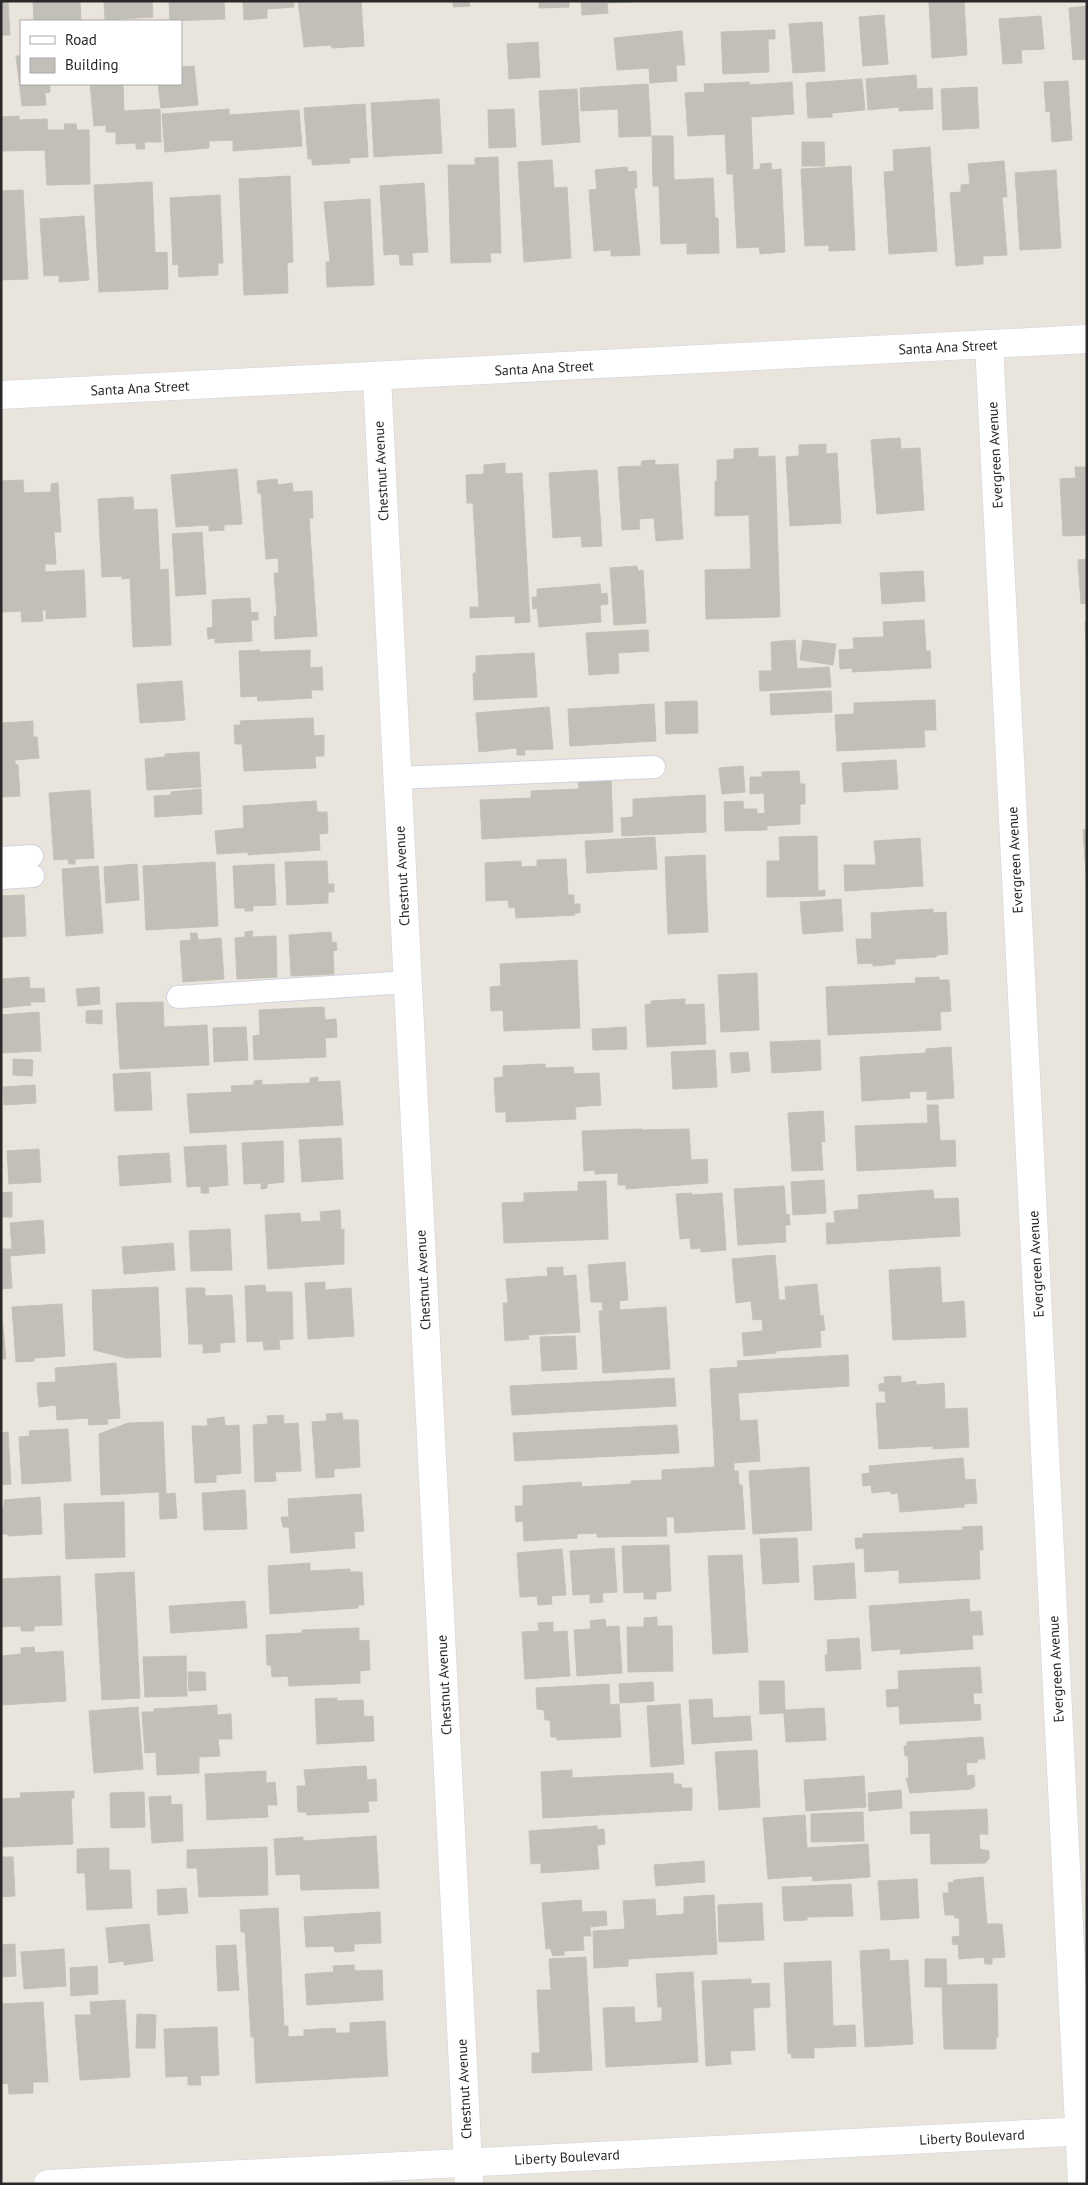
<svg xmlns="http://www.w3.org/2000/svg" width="1088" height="2185" font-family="'PT Sans',sans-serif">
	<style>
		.building { fill: #c2bfb8; stroke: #c5c1b6 }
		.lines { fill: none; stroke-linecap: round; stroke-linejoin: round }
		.lane-casing { stroke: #d1d2e0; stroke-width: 24 }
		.street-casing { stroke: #d1d2e0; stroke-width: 29 }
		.secondary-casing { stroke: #d1d2e0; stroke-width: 29 }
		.lane { stroke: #fff; stroke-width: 22 }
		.street { stroke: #fff; stroke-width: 28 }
		.secondary { stroke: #fff; stroke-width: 28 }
		.labels { text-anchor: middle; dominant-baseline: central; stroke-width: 5; stroke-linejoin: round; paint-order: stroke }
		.street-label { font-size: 14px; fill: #292929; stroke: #fff }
	</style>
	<rect width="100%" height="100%" fill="#eae5dc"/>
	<!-- building -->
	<path class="building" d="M1,1H8L10,35H1Z
		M33,1H80L81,21H34Z
		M104,1H152L153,17L105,20Z
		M169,1H224L225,19L170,21Z
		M243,1H294V7L267,9V18L244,20Z
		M298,1H361L364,46L332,48L331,45L304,47Z
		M453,1H469L470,6L453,7Z
		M539,1H569V7L539,8Z
		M581,1H633V2L607,3L608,13L582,15Z
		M964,1L967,55L932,58L929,2Z
		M1087,6V59L1073,60L1069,8Z
		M884,15L888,64L863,66L859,17Z
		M1041,16L1044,49L1021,50L1022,63L1003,64L999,19Z
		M822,22L825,71L793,73L789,24Z
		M775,30V39H768L769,72L723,74L721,32Z
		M682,31L685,65H676L677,81L650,83L649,68L617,70L614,38Z
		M538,42L540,77L509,79L507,44Z
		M16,56H21V84H50V92L45,93L46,105L22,106Z
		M194,66L198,105L161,108L158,84H181V67Z
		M916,75L917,89L932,88L933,109L899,111V107L868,110L866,79Z
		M862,79L865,110L832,113V117L808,118L806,83Z
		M1068,81L1072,140L1052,142L1050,111L1046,112L1044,82Z
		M749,82L750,85L792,82L794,114L751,117L753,170L761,169L760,164L771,163L772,170L781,169L785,252L760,254L759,247L737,248L733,174H727L725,134L688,136L685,93L705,92L704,84Z
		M90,84H123L124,111L160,109L161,142H144L145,149H136V143L116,144V132H106V125L94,126Z
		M648,84L651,136L619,137L618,109L581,111L580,88Z
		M977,87L979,128L943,130L941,89Z
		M577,89L580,142L542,145L539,91Z
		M439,99L442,153L374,157L371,103Z
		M365,104L368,157L349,158L350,163L312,165V159H308L304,108Z
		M229,109V115L299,110L302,146L233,151V140L209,141V148L165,152L162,114Z
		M514,109L516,147L489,148L488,110Z
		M19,116V120L47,119L48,130H65L64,124H76L77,130H89L90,184L47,185L45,150L1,151V117Z
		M652,136H673L674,180L713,178L715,218H718L719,253L687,254V243L661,244L659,186H653Z
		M802,142H824L825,166H802Z
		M930,147L937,251L889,254L884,172L894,171L893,150Z
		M498,157L501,253H490L491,262L451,263L448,165H475V158Z
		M552,160L554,188L567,187L571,258L524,262L518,162Z
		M1004,161L1007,197H1002L1007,255L983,256V264L956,266L950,193L961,192V185L970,184L968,164Z
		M851,166L855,250L829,251V245L805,246L801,169Z
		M627,167L628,172L636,171L637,188H634L640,255L611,256V250L594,251L589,190L597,189L595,170Z
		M1056,170L1061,248L1020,250L1015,173Z
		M290,176L293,262L287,263L288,293L244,295L239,179Z
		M152,182L155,253L167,252L168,289L99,292L94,185Z
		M424,183L428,252L412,253L413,265H400L399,254L384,255L380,186Z
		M23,190L28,279L1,280V191Z
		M220,195L223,263H218V275L179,277L178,264L173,265L170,198Z
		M370,199L374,285L327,287L326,262H330L324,202Z
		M84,216L89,280L59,282V275L44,276L40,219Z
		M900,438L901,449L920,448L924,510L877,514L871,440Z
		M826,444V454L837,453L841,523L790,526L786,457L799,456V445Z
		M758,448V457L775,456L780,617L706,619L705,570L751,569L749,515L715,516V481H717V460L734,459V449Z
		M655,460V465L678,464L683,539L656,541L654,518L639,519L640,529L622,530L618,467L641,466L642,461Z
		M505,463V474L522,473L530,622L515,623V616L470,618V607H479L473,503H467L466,475L484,474V465Z
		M1075,467H1087V535L1063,536L1060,479L1076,478Z
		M237,469L242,524L224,525V530L209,531V525L176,527L171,475Z
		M597,470L602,546L582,547L581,536L553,538L549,473Z
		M277,479L278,485L292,483L293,492L312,491L313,518H309L317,636L275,639L274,617L277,616L274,573H279L278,558L266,559L261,493H258L257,481Z
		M23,480L24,493L51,492V484L58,483L61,532H54L56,564H45V572L84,570L86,617L46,619V610H42L43,621L22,622L21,611L1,612V481Z
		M133,497L134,510L157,509L160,570L168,569L171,645L133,647L130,578L122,579V576L102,577L98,499Z
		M202,532L206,594L176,596L172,534Z
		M1087,559V603L1081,604L1078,560Z
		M637,566L638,571L643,570L646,623L614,625L610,568Z
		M923,571L925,601L882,604L880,573Z
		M600,584L601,594L607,593L608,604L600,605L601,622L539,627L537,608L533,609L532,597H537V589Z
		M250,598L251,613L258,612V620H251L252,641L215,643V638L208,639L207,628L213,627L212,600Z
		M924,620L926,651H930L931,668L852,672L853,668L840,669L839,650L854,649L853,638L884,637L883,622Z
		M1085,622H1087V664Z
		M648,630L649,651L618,653L619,673L589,675L586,633Z
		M795,640L797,669L829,667L831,687L760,691L759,671H772L771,642Z
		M803,640L836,644L833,665L800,660Z
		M260,650V652L310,650V668L322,667L323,690H311L312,698L258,701L257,696L241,697L239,651Z
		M534,653L537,697L474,700L473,673H476V656Z
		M182,681L185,720L140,723L137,684Z
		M831,691L832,712L771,715L770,694Z
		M935,700L936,730H924L925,747L837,751L835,715L854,714V703Z
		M697,701L698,733L666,734L665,702Z
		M654,704L656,741L570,746L568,709Z
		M549,707L553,749L524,750L525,755H517V748L479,752L476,713Z
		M313,718L314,736L324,735V756H315L316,768L244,771L242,744H235L234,725H241L240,721Z
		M33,721V737H37L39,758L15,760V764L18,765L20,796L1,797V723Z
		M199,752L201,787L147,790L145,759L165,757V754Z
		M896,760L898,789L844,792L842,763Z
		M743,766L745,792L722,794L719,768Z
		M799,771L800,784H805V804H800V824L767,826V830L725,831L724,802L743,801L744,809H757V814L765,813L764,793L750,794V777H762V772Z
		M611,779L613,832L482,839L480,800L531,798V791L579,789L578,780Z
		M201,789L202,814L155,817L154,796L171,795V792Z
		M90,790L94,858L75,859V864H69L68,859L54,860L49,793Z
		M705,795L706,832L622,836L621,818L633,817V799Z
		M316,801L317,812H327L328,833L319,834L320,850L248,855V852L217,854L215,831L244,828L243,806Z
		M1087,829V889L1083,830Z
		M817,836L818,891L825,890V896L767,897V861H780L779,837Z
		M655,837L657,869L587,873L585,841Z
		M920,838L923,886L845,891L844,865H876L874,841Z
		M705,855L708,932L668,934L665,857Z
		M566,859L568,895H574V904H580V913H574L575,915L516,918L515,907L509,908L508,900L486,901L485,863L521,861V867L537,866V860Z
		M327,861L328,884H334V892H328V903L287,905L285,862Z
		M215,862L218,926L146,930L143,866Z
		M137,864L139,900L106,903L104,867Z
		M274,864L276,905L253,906V911H245V908H235L233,866Z
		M98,866L103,933L66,936L62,869Z
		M24,895L26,936L1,937V896Z
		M841,899L843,931L803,934L800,902Z
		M933,909V913L946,912L948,954L937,955L936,957L895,959V964L873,966V963L858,964L856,939H872L871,913Z
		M253,931L252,937L276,936L277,977L237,979L235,938L245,937V932Z
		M331,932L332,943L336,942L337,950L333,951L334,974L291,976L289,935Z
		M190,933H197L198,940L221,938L224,979L183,982L180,941L191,940Z
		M577,960L580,1028L504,1031L503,1010L491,1011L490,987L501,986L500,964Z
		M757,973L759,1030L721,1032L718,975Z
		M29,977L30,989L44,988L45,1002H30L31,1005L1,1008V979Z
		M939,977V980H949L951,1011L940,1012L941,1030L828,1035L826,987L916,983L915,978Z
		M99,987L100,1004L78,1006L76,989Z
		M685,999V1005L704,1004L706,1044L647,1047L645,1005L652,1004L651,1001Z
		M163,1002L164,1027L207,1025L209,1065L120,1069L116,1003Z
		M324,1007L325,1020L336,1019L337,1037L325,1038L326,1057L254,1060L253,1036L260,1035L259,1010Z
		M102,1010V1024L86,1023V1011Z
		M39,1012L41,1051L1,1053V1015Z
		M246,1027L248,1060L214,1062L213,1028Z
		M626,1027L627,1049L593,1050L592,1029Z
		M820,1040L821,1070L772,1073L770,1042Z
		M951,1047L954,1098L927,1100V1091L909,1092L910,1098L862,1101L860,1057L926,1053V1049Z
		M715,1050L717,1087L673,1089L671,1052Z
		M748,1052L750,1071L732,1073L730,1053Z
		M13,1059L33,1060L32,1076L13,1075Z
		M545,1064V1068L573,1067L574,1074L599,1073L601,1105L575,1107L576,1119L506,1122V1112H496L494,1078L503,1077V1066Z
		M150,1072L152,1110L115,1111L113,1074Z
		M318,1077V1082L340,1081L343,1125L190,1133L187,1094L232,1092L231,1086L254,1085V1081L262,1080V1085L310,1083V1078Z
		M35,1085L36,1103L4,1105L3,1087Z
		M927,1105H938L940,1141L955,1140L956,1166L857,1171L855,1126L928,1123Z
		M823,1111L825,1142L821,1141L823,1170L792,1171L788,1113Z
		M642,1129V1130L689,1129L691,1160L707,1159L708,1183L626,1189V1185H618V1173L595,1174V1170L584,1171L582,1131Z
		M341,1138L343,1179L302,1182L299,1140Z
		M283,1141L284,1182L267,1184V1188L261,1189V1183L244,1184L242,1143Z
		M226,1145L228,1185L208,1187L209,1193H201V1186L187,1187L184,1147Z
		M39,1149L41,1182L9,1184L7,1151Z
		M169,1153L171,1182L120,1186L118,1156Z
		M824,1180L826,1213L793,1215L791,1182Z
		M606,1181L608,1239L504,1243L502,1203L524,1202V1193L578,1191V1182Z
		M784,1186L786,1215L789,1214L790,1225H785L786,1242L738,1245L734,1189Z
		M933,1190L934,1199L958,1198L960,1236L827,1244L826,1223H835L834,1211L859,1209L858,1195Z
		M12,1192V1217H1V1193Z
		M692,1193V1195L722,1193L726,1250L701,1252V1248L691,1249L690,1238L680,1239L676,1194Z
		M340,1210L341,1230L344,1229V1264L268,1269L265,1215L300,1213L301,1222L321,1221L320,1212Z
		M43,1220L45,1253L10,1256L12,1288L1,1289V1249H12L10,1223Z
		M230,1229L232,1270L191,1271L189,1231Z
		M173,1243L175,1270L124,1274L122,1247Z
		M775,1255L779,1300H786L785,1287L817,1284L820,1316L823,1315L825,1330L820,1331L821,1347L776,1351V1353L744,1356L742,1333L763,1331L762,1319L753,1320L751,1301L736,1303L732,1259Z
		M625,1262L628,1300L619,1301L620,1310L666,1307L670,1369L603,1373L599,1311H603L602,1302H591L588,1265Z
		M563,1267V1276L576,1275L580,1332L528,1335L529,1339L505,1341L503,1303H508L506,1279L548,1276L547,1268Z
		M940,1267L942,1303L964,1301L966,1337L893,1340L889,1270Z
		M325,1282V1290L351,1288L354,1336L308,1339L305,1283Z
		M265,1285L266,1292H292L293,1339L279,1340L280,1349L264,1350L263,1341L247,1342L245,1286Z
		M158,1287L161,1357L126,1358L94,1350L92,1290Z
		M186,1288H205V1296L232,1295L235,1342L220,1343V1352L203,1353V1344H189Z
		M62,1304L65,1356L34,1358V1361L16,1362L12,1307Z
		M1,1307L6,1359H1Z
		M575,1336L577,1369L542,1371L540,1337Z
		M848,1355L849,1386L738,1393L740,1421L757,1420L760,1461L734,1463V1471H738L739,1485H742L745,1529L675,1533L674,1517H666L667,1536L597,1537V1533L577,1534V1538L524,1541L523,1521L516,1522L515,1506H523V1486L581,1482L582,1487L631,1484V1481L662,1480V1470L715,1467L710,1369L738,1367L737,1361Z
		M116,1363L120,1418L107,1419L108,1424L89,1425L88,1418L57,1420L56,1405L39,1407L37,1383L56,1382L55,1368Z
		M901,1376V1383L916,1381V1385L944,1383L945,1409L967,1408L969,1447L933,1449V1446L879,1449L876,1403H886L885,1391H879V1384L885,1383L884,1377Z
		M674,1378L676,1406L512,1415L510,1386Z
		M342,1413L343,1420H358L360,1467L334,1469V1477L316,1478L312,1422L327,1421L326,1414Z
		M283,1415L284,1424L298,1423L301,1471L275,1472L276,1481L255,1482L253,1425L268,1424L267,1416Z
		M224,1417L225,1426L239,1425L241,1473L216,1475V1482L195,1483L192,1426H208L207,1419Z
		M163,1422L166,1494L175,1493L177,1518L160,1519L159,1492L101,1495L99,1434L128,1423Z
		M677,1425L679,1453L515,1461L513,1433Z
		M68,1429L71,1481L22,1484L19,1437L30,1436L29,1431Z
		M8,1432L11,1484L1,1485V1433Z
		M963,1458L965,1480L975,1479L977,1503L964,1504V1507L900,1512L898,1493L891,1494V1491L872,1493L871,1485L863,1486L862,1474L870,1473L869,1466Z
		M809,1467L812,1530L753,1534L749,1471Z
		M245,1490L247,1529L204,1530L202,1493Z
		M361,1494L364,1531L354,1532L355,1548L291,1553L289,1527H283L281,1517H289L288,1499Z
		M40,1497L42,1534L8,1536V1534H1V1508L4,1507V1500Z
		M124,1502L125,1557L66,1559L64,1504Z
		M982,1526L983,1550H979L980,1579L899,1583V1570L865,1572L864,1548L856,1549L855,1538H863V1534L963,1530L962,1527Z
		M797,1538L799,1582L763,1584L760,1539Z
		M669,1545L671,1591L656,1592V1599H644V1592L624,1593L622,1546Z
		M614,1548L617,1592L602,1593L603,1602L590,1603V1594L573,1595L570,1551Z
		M562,1549L566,1595L551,1596L552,1604L538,1605L537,1596L520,1597L517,1553Z
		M742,1555L748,1652L713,1654L708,1556Z
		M310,1563V1571L350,1569V1572H362L364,1605H358V1608L270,1614L268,1566Z
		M854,1563L856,1598L815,1600L813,1566Z
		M134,1572L140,1698L102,1700L95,1574Z
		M60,1576L62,1625L34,1626V1631H21V1626L1,1627V1579Z
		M969,1599L970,1612L981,1611L983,1635H972L973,1649L900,1654L901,1649L872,1651L869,1606Z
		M245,1601L247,1628L171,1633L169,1606Z
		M657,1617V1626H672L673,1671L628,1672L627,1627H644V1618Z
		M605,1619L606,1627L619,1626L622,1673L577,1676L574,1630L591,1629L590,1621Z
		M553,1622V1632L567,1631L570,1676L525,1679L522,1632L539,1631L538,1623Z
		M359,1628V1641L369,1640L370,1670L360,1671V1683L289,1686L288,1676L272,1677L271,1665H267L266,1635L302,1633V1630Z
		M859,1638L861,1669L826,1671L825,1655H828L827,1640Z
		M34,1647L35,1653L63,1651L66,1701L1,1705V1656L21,1654V1648Z
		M186,1656L187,1696L145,1697L143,1657Z
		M980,1667L982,1693H973L974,1705L980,1704L981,1720L900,1724L899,1706L887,1707L886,1690L899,1689L898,1671Z
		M188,1672H205L206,1690L189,1691Z
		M759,1681H784L785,1710L824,1708L826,1740L786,1742L784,1713L760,1714Z
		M653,1682L654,1701L620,1703L619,1684Z
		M609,1684L610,1705L619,1704L621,1737L557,1740V1737H551L550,1720H545L544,1710L537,1709L536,1688Z
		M337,1698V1701L363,1700L364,1717L373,1716L374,1741L317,1744L315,1699Z
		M712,1699L713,1718L750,1716L752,1740L692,1744L689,1700Z
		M680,1704L684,1764L651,1767L647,1706Z
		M217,1705V1715L231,1714L232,1739H218L220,1756L199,1757V1773L157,1775L156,1752L145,1753L142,1712H154V1709Z
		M138,1707L143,1769L94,1773L89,1711Z
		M983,1737L985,1759H977L978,1762L966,1763L967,1776L974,1775L975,1786L971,1789L910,1793L906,1778H909L908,1756H905L904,1746H907V1742Z
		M757,1750L760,1807L719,1810L715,1752Z
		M366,1766L367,1780L376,1779L377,1801H368L369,1812L307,1815L306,1812H298L297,1786H306L304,1770Z
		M572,1770V1778L673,1773L674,1784H681L682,1788H692V1810L543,1818L541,1772Z
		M266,1771V1783L275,1782L277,1805H267L268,1817L207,1820L205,1774Z
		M864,1776L866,1807L806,1811L804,1780Z
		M901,1790L902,1808L869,1811L868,1793Z
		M74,1791V1798H71L73,1844L1,1847V1799L21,1798L20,1793Z
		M144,1792L145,1827L111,1828L110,1793Z
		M171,1796V1805L182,1804L183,1841L152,1843L149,1797Z
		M987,1809L988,1834H979L980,1849L989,1851V1859L985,1863L931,1864L930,1833L911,1834L910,1812Z
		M863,1812L864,1841L811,1842V1814Z
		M805,1815L807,1848L868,1844L870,1877L813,1881L812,1876L768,1879L763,1818Z
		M597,1826V1830L604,1829L605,1844L597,1845L599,1869L541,1873V1863L531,1864L529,1831Z
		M376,1836L379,1888L301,1890L300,1874L276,1875L274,1839L303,1837V1841Z
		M267,1847L268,1895L199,1897L197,1868H187V1850Z
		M109,1848V1870H130L132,1908L87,1910L85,1873H77V1849Z
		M1,1857H13L15,1896L1,1897Z
		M704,1861L705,1882L656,1886L654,1865Z
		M983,1877L987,1924H1002L1005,1957L992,1958V1964H985L984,1957L959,1959L958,1944L953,1945L952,1937L960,1936L959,1918H955L954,1915H945L943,1893H949L948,1883L954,1882V1880Z
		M917,1879L919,1918L881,1920L878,1881Z
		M851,1884L853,1916L807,1917V1920L784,1921L782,1887Z
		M186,1888L188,1913L158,1915L157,1890Z
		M714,1895L717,1954L628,1959V1966L594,1968L593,1931L625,1929L623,1901L655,1899L656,1916L684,1914V1897Z
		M581,1900L582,1912L606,1911L607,1925L590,1927L591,1936H583L584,1950L564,1951V1955L553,1956L550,1948L546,1949L542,1903Z
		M762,1903L764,1940L719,1942L718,1905Z
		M278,1908L284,2026H288V2037L304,2036V2030L335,2028L336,2033H350V2023L385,2021L388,2076L256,2083L254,2037H251L245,1932H241L240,1910Z
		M380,1912L381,1943L354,1944V1951L335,1952L334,1946L306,1947L304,1917Z
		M149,1924L153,1961L124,1965V1961L109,1963L106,1928Z
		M15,1944L16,1976L1,1977V1945Z
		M236,1945L239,1990L218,1991L216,1946Z
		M64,1949L66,1986L24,1989L21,1952Z
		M889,1949L890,1961L908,1960L913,2044L865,2047L860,1951Z
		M586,1957L592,2070L532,2073V2053H540L537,1990H551L549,1959Z
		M925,1959H946L947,1985L997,1984L998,2037H996V2049H944L942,1987H925Z
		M831,1961L833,2026L855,2025L856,2046L814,2048V2058H792L791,2053L788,2054L784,1963Z
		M354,1965L355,1971L382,1970L383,2000L307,2005L305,1974L334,1972L333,1966Z
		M97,1966L98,1994L71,1996L70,1968Z
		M693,1972L698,2062L606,2067L603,2008L634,2007L635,2023L662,2021V2007H658L656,1974Z
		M751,1979V1984L769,1983L770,2007L753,2008L755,2050L730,2051L731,2064L706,2066L702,1981Z
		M125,2000L130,2077L80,2080L75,2015H91L90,2002Z
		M43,2002L48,2082H33V2093L9,2094L8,2083L1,2084V2004Z
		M137,2014L156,2015L155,2048H136Z
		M217,2027L219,2075L200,2076L201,2085H188V2076L166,2077L164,2029Z"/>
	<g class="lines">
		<!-- lane casing -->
		<g class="lane-casing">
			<path id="lane" d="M397,778L654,767
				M1,858L32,856
				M1,878L33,876
				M178,997L408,982"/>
		</g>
		<!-- street casing -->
		<g class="street-casing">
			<path id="street" d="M989,344L1082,2184
				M377,377L469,2184"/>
		</g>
		<!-- secondary casing -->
		<g class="secondary-casing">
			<path id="secondary" d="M1,395L1087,339
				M48,2184L1087,2131"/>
		</g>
		<!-- lane -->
		<use href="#lane" class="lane"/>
		<!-- street -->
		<use href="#street" class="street"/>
		<!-- secondary -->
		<use href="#secondary" class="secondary"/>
	</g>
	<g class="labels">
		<!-- street labels -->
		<g class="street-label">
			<text transform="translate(948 347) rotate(-3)">Santa Ana Street</text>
			<text transform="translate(544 368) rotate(-3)">Santa Ana Street</text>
			<text transform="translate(140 388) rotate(-3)">Santa Ana Street</text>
			<text transform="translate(995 455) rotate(-93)">Evergreen Avenue</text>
			<text transform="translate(381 471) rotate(-93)">Chestnut Avenue</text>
			<text transform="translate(1015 860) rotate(-93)">Evergreen Avenue</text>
			<text transform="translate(402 876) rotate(-93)">Chestnut Avenue</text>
			<text transform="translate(1036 1264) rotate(-93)">Evergreen Avenue</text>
			<text transform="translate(423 1280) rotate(-93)">Chestnut Avenue</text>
			<text transform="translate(1056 1669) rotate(-93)">Evergreen Avenue</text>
			<text transform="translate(444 1685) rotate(-93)">Chestnut Avenue</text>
			<text transform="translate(464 2089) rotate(-93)">Chestnut Avenue</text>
			<text transform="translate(972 2137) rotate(-3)">Liberty Boulevard</text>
			<text transform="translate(567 2157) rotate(-3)">Liberty Boulevard</text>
		</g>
	</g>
	<!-- border -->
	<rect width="1088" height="2185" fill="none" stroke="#292929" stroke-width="5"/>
	<!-- legend -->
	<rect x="20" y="20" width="162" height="65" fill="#ffffff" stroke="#a9a9a9"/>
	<rect x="30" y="36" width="25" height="8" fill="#ffffff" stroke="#a9a9a9"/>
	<text x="65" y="45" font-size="15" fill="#292929">Road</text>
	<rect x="30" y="58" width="25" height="15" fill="#c2bfb8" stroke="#a9a9a9"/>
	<text x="65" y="70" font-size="15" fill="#292929">Building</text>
</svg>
